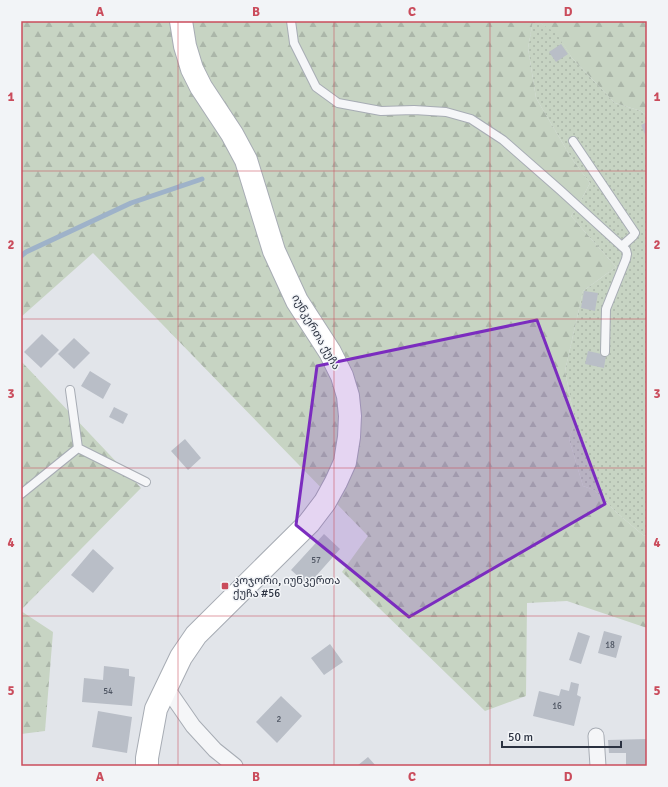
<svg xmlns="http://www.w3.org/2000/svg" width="668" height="787" font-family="Signika,'Noto Sans Georgian',sans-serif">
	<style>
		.grass { fill: url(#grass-dots) }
		.forest { fill: url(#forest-firs) }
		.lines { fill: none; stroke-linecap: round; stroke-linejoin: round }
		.stream { stroke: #9eb2c9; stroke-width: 5 }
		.building { fill: #b9bec7 }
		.lane-casing { stroke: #a7acb4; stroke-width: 10 }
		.street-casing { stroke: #a7acb4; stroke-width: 17 }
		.secondary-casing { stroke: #a7acb4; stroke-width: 24 }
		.lane { stroke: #f5f6f8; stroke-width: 8 }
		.street { stroke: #f5f6f8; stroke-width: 15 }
		.secondary { stroke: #fff; stroke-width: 22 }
		.marked { fill: #7b2cbf; fill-opacity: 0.2; stroke: #7b2cbf; stroke-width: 3; stroke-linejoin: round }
		.grid { fill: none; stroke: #ca4c5c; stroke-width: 1; stroke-opacity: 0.55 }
		.poi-dot { fill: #ca4c5c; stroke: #f2f4f7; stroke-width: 1.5 }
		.labels { text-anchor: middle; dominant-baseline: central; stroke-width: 3; stroke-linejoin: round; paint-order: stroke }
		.number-label { font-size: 9px; fill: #4e5562 }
		.street-label { font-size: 11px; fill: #2b3241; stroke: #f2f4f7 }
		.poi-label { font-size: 11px; fill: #2b3241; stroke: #f2f4f7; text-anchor: start }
		.neatline { fill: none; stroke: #ca4c5c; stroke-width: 1.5 }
		.grid-label { font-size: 13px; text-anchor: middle; font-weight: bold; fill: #ca4c5c }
	</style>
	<defs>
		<pattern id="grass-dots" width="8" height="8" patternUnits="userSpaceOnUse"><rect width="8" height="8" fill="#c7d4c3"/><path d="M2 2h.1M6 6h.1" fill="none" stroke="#abb6a9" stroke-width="1.8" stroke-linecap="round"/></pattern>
		<pattern id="forest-firs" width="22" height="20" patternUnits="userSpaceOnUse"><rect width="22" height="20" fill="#c7d4c3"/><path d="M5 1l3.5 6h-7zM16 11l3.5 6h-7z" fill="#abb6a9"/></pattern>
	</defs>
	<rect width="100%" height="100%" fill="#e2e5ea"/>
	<!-- grass -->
	<path class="grass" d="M533,21H537L556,32L572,58L615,103L641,111L647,116V536L643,535L617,513L594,490L583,486L569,439L575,422L565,371L583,291L616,267L571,216L578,206L590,183L572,159L536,98L528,48Z"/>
	<!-- forest -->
	<path class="forest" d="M21,21H533L528,48L536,98L572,159L590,183L578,206L571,216L616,267L583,291L565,371L575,422L569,439L583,486L594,490L617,513L643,535L647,536V628L567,601L527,603L526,696L485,711L342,572L368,536L93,253L21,317Z
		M537,21H647V116L641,111L615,103L572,58L556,33Z
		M21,361L141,488L21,610Z
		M21,611L53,632L45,731L21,734Z"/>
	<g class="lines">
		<!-- stream -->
		<path class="stream" d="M21,256L26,252L131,203L202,179"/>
	</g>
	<!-- building -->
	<path class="building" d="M561,44L568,54L556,62L549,52Z
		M647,122V139L641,125Z
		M584,291L598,293L595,311L581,308Z
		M42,334L59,350L41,368L24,352Z
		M74,338L90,353L74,369L58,354Z
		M588,351L606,355L604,368L585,364Z
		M90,371L111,384L103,399L81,386Z
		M114,407L128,414L123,424L109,417Z
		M185,439L201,458L188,470L171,451Z
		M324,534L340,549L308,585L291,570Z
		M93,549L114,568L93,593L71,575Z
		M604,631L622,636L616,658L598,653Z
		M578,632L590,636L581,664L569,660Z
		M330,644L343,662L324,675L311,658Z
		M104,666L129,669V676L135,677L132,706L82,702L84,678L103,680Z
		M571,682L579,684L577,695L581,697L574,726L533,716L539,691L559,696L561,689L569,691Z
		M281,696L302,716L277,743L256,722Z
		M98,711L132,717L127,753L92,747Z
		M647,739V766H626V753H609L608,740Z
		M368,757L376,766H357Z"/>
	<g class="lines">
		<!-- lane casing -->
		<g class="lane-casing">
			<path id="lane" d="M291,21L294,43L316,87L338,103L381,111L414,110L446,112L471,119L503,140L560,190L626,250L627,254L626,259L606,309L605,352
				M573,141L635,233L633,236L622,246
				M78,448L146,482
				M21,494L78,448L70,390"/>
		</g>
		<!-- street casing -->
		<g class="street-casing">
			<path id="street" d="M166,687L193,726L215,750L235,766
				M596,736L598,766"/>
		</g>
		<!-- secondary casing -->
		<g class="secondary-casing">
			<path id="secondary" d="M147,766V758L156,709L181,657L196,635L309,523L325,502L336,482L345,462L349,437L350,416L348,396L342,376L330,352L297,301L274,251L246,160L232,134L201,87L192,69L185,46L181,21"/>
		</g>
		<!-- lane -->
		<use href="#lane" class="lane"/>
		<!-- street -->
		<use href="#street" class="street"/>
		<!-- secondary -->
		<use href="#secondary" class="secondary"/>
	</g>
	<!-- marked area -->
	<path class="marked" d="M537,320L605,504L409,617L296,525L317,366Z"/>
	<!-- grid -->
	<path class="grid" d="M178,21V766M334,21V766M490,21V766M21,171H647M21,319H647M21,468H647M21,616H647"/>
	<!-- markers -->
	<rect class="poi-dot" x="221" y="582" width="8" height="8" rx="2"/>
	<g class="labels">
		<!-- number labels -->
		<g class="number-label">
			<text x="316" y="560">57</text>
			<text x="610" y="645">18</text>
			<text x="108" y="691">54</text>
			<text x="557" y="706">16</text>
			<text x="279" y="719">2</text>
		</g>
		<!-- street labels -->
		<g class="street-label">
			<text transform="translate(316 332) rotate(60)">იუნკერთა ქუჩა</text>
		</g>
		<!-- poi labels -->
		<g class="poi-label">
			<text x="233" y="580">კოჯორი, იუნკერთა<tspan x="233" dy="13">ქუჩა #56</tspan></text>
		</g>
	</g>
	<!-- border -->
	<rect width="668" height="787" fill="none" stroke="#f2f4f7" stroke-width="44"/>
	<!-- scale -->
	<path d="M502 741v6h119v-6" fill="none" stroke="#2b3241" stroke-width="2"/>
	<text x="508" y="741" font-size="12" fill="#2b3241" stroke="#f2f4f7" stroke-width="3" paint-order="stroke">50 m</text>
	<rect x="22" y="22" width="624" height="743" class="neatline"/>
	<g class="grid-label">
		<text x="100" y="16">A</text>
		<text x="256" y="16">B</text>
		<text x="412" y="16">C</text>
		<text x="568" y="16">D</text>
		<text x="11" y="101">1</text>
		<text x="657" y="101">1</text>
		<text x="11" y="249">2</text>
		<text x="657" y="249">2</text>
		<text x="11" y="398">3</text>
		<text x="657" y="398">3</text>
		<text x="11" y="547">4</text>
		<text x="657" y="547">4</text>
		<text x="11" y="695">5</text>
		<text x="657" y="695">5</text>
		<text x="100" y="781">A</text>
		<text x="256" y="781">B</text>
		<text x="412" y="781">C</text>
		<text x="568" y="781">D</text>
	</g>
</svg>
